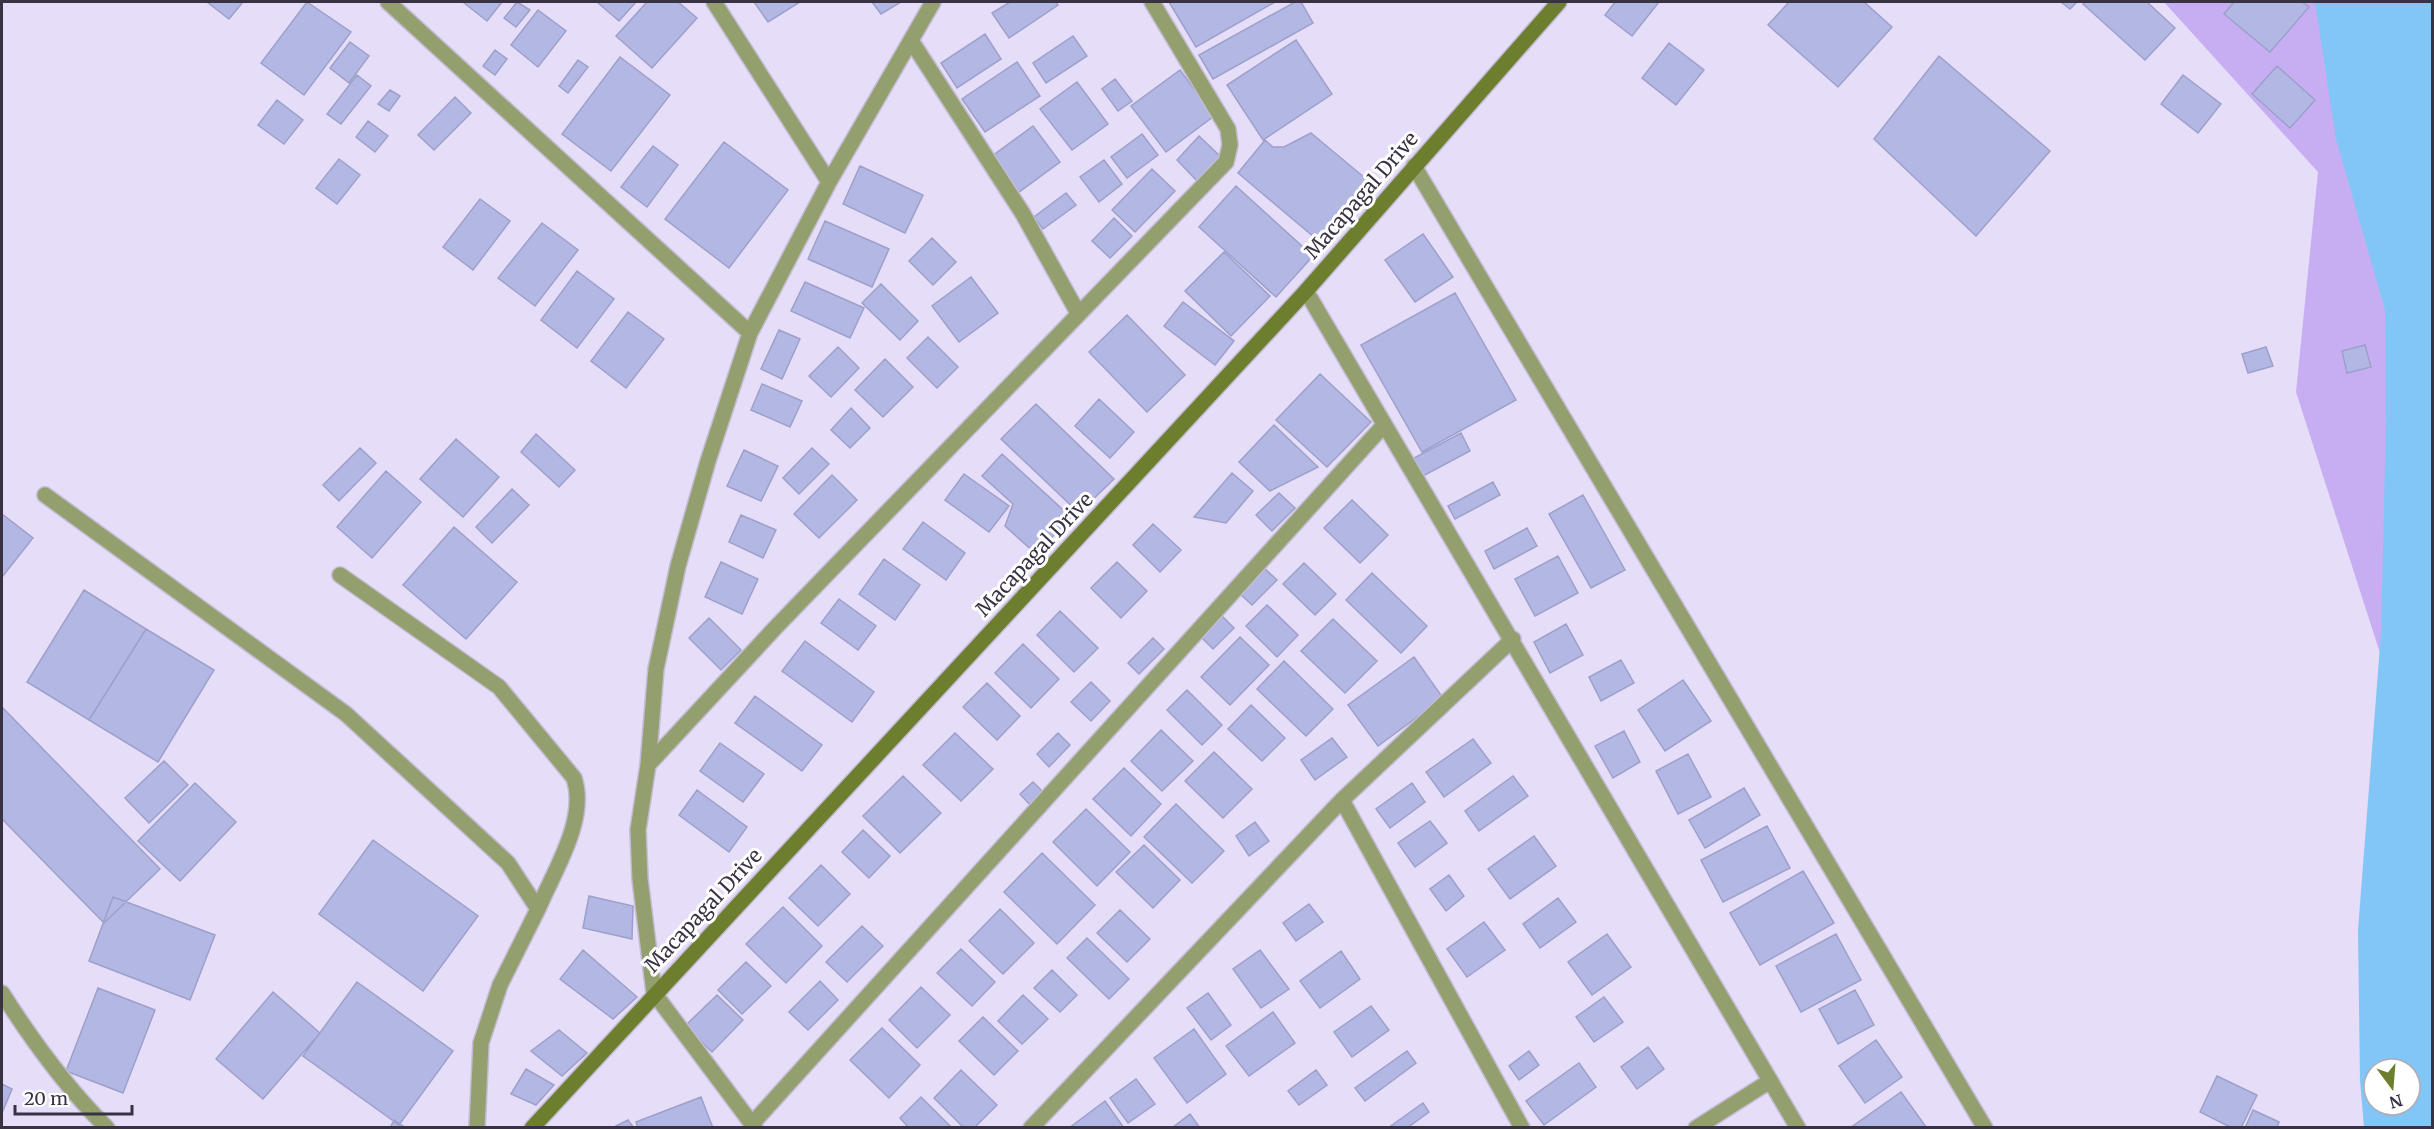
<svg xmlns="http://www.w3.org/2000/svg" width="2434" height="1129" font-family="Merriweather,serif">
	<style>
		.green { fill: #c7aef2 }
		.water { fill: #81c6f7; fill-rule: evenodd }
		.building { fill: #b3b7e3; stroke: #9ca0ca; stroke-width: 1.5 }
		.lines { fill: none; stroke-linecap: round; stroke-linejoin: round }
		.minor-casing { stroke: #c3bbd4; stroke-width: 18 }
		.tertiary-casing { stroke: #c3bbd4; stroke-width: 18 }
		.secondary-casing { stroke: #c3bbd4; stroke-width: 18 }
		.minor { stroke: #93a06e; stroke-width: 15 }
		.tertiary { stroke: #93a06e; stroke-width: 15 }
		.secondary { stroke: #6d7f2f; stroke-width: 15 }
		.labels { text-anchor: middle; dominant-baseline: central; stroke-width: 6; stroke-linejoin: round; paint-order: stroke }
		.street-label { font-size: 20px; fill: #383243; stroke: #fff }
	</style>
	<rect width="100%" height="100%" fill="#e6ddf8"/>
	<!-- green -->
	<path class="green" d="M2164,2H2373L2417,768L2296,392L2318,172Z"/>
	<!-- water -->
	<path class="water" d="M2315,2H2432V1127H2364L2360,1080L2358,930L2381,633L2386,419L2385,310L2336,139ZM2374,1069H2410V1105H2374Z"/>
	<!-- building -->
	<path class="building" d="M207,2H243L229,19Z
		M307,2L351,32L304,95L261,63Z
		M463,2H502L487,21Z
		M517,2L530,10L516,27L504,18Z
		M597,2H636L619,21Z
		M647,2H678L697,18L652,68L616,36Z
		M754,2H800L768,22Z
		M872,2H901L881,14Z
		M1010,2H1056L1058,5L1009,38L992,13Z
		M1169,2H1275L1196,47Z
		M1295,2H1301L1313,23L1213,79L1199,55Z
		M1615,2H1659L1632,36L1605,15Z
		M1789,2H1864L1892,27L1838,87L1768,25Z
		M2061,2H2077L2070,9Z
		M2085,2H2147L2175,28L2145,60L2083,4Z
		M2234,2H2302L2309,7L2270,52L2224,14Z
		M538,10L566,31L538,67L511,45Z
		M985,34L1001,59L957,88L941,63Z
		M1073,36L1087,56L1046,83L1033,63Z
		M1296,40L1332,94L1263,140L1227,85Z
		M350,42L369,56L349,83L330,68Z
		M1669,43L1704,70L1676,105L1642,78Z
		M495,50L507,59L495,75L483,66Z
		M1939,56L2050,151L1976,236L1874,139Z
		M620,57L670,95L611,171L562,134Z
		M578,60L588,67L568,93L559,86Z
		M1017,62L1040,96L985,132L962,99Z
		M2277,66L2315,100L2290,128L2252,94Z
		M1180,70L1214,116L1166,152L1131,106Z
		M357,75L371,86L341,124L327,114Z
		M2183,75L2221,104L2198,133L2161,104Z
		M1115,79L1132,101L1118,111L1102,89Z
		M1077,82L1108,124L1072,150L1040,109Z
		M390,90L400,96L389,111L378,104Z
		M455,97L471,113L434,150L418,135Z
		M277,100L303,120L284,144L258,125Z
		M368,121L388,136L375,152L356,137Z
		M1033,126L1060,162L1015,195L988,159Z
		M1311,133L1377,188L1327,248L1238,173L1265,140L1273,147H1284Z
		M1142,134L1158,155L1127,178L1111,157Z
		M1199,136L1221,157L1197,181L1177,160Z
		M724,142L788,190L729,268L665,219Z
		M653,146L678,165L647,207L621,187Z
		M339,159L360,175L337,204L316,188Z
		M1104,160L1122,184L1099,202L1080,177Z
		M860,166L923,195L905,233L843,204Z
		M1152,169L1175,191L1135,232L1112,210Z
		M1236,186L1313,256L1276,297L1199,227Z
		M1066,193L1076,205L1043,229L1034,217Z
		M480,199L510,221L473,270L443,247Z
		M1114,218L1132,236L1110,258L1092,241Z
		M825,221L889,249L872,287L808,259Z
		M542,223L578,250L535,306L498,278Z
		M1423,234L1453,277L1415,302L1385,260Z
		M932,238L956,262L933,285L909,261Z
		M1224,252L1270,296L1231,336L1185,291Z
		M577,271L614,299L577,348L541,320Z
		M971,277L998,313L959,342L932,306Z
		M805,282L864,308L850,338L791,311Z
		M881,284L918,321L900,340L862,303Z
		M1455,293L1516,400L1422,452L1361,345Z
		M1183,302L1234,341L1215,365L1164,326Z
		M628,312L664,339L626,388L591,361Z
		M1127,315L1185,375L1147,412L1089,352Z
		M779,330L800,339L782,379L761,369Z
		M928,337L958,367L937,388L907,358Z
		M2365,345L2371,367L2347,373L2342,351Z
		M838,347L859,368L831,397L809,376Z
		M2266,347L2273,366L2248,373L2242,354Z
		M885,359L913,387L883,417L855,390Z
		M1320,374L1371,422L1327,467L1276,420Z
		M762,384L802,401L790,427L751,410Z
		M1099,399L1134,432L1110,458L1075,426Z
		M1036,404L1114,479L1079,513L1001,439Z
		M851,408L870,428L850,448L831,430Z
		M1274,425L1318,467L1270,491L1239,462Z
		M1461,433L1470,451L1423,476L1414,458Z
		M536,434L575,470L559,487L521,452Z
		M456,439L499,477L463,517L420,479Z
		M360,448L376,463L339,501L323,485Z
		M812,448L829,464L799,494L783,478Z
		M744,450L778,466L761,501L727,486Z
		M1002,454L1071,517L1036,554L1005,526L1013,504L982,476Z
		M386,471L421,502L372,558L337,527Z
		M1232,473L1253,491L1226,523L1194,517Z
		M964,474L1009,506L989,532L945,500Z
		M832,475L857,500L819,538L794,514Z
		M1493,482L1500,495L1455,519L1448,506Z
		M512,489L529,505L492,543L476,527Z
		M1279,493L1295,508L1272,531L1256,515Z
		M1583,495L1625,570L1591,588L1549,514Z
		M1352,500L1388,535L1360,563L1324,528Z
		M2,514L33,538L2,577Z
		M741,515L776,530L763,558L729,542Z
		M923,522L965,553L946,580L903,549Z
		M1153,524L1181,550L1160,572L1133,545Z
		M454,527L517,582L466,639L403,585Z
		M1527,528L1537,546L1494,569L1485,551Z
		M1558,556L1578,593L1535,616L1515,579Z
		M884,559L920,585L895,620L859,594Z
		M721,562L758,579L742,614L705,597Z
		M1117,562L1147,591L1121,618L1091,588Z
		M1304,563L1336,594L1315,615L1283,584Z
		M1263,567L1277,580L1252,605L1238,592Z
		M1372,573L1427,626L1401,653L1346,600Z
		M84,590L146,629L89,720L27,682Z
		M839,599L876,626L858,650L821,623Z
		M1267,605L1298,635L1277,657L1246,626Z
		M1060,611L1098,648L1074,672L1037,635Z
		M1220,614L1234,628L1213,649L1199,635Z
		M709,618L741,650L721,670L689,638Z
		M1333,619L1377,661L1345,693L1301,651Z
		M1566,624L1583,655L1550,673L1534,642Z
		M146,629L214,670L158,762L89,720Z
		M1240,637L1269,665L1230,705L1201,677Z
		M1153,638L1164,649L1139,674L1128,663Z
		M805,641L874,692L852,722L782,671Z
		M1023,644L1059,679L1031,708L995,673Z
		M1414,657L1443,698L1378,746L1348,705Z
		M1621,660L1634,683L1601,701L1589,677Z
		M1284,661L1333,709L1306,736L1257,689Z
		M1683,680L1711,721L1665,751L1638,710Z
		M1091,682L1110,701L1091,721L1071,702Z
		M987,683L1020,716L997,740L963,707Z
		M1187,690L1222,725L1202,745L1167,710Z
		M755,696L822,745L802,771L735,723Z
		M1251,705L1285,738L1262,761L1228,729Z
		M2,707L160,869L104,923L2,819Z
		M1161,730L1193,761L1162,791L1131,761Z
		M1624,731L1640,762L1613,778L1595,746Z
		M955,733L993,769L961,801L923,765Z
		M1058,733L1070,745L1049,767L1037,754Z
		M1332,738L1347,757L1315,780L1301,760Z
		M1473,739L1491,763L1444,797L1426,772Z
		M720,743L764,774L743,802L700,771Z
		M1214,752L1252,789L1223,818L1185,781Z
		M1688,754L1711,797L1678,814L1656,771Z
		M164,761L188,785L149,823L125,798Z
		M1124,768L1161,804L1131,836L1093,799Z
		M903,776L941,813L900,853L863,816Z
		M1513,776L1528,796L1479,831L1465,811Z
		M1033,782L1044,793L1031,806L1020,794Z
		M195,783L236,822L180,881L138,841Z
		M1412,783L1425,802L1390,828L1376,809Z
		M1744,788L1760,815L1705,848L1689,820Z
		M697,790L747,827L729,852L679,815Z
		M1176,804L1224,851L1192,883L1144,837Z
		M1086,809L1130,852L1097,886L1053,842Z
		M1430,821L1447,843L1415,867L1398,843Z
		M1255,822L1269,841L1249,856L1236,836Z
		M1767,826L1790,868L1723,902L1701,860Z
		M863,830L890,856L869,878L842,852Z
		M1534,836L1556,866L1510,899L1488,869Z
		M373,840L478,916L423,991L319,914Z
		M1144,845L1180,880L1153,908L1116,872Z
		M1042,853L1095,905L1057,944L1004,892Z
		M821,865L850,894L818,926L789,898Z
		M1803,871L1834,923L1760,965L1730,913Z
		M1449,875L1464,896L1446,911L1430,889Z
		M589,896L633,906L632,939L583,928Z
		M113,897L215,935L190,1000L89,961Z
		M1558,898L1576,922L1540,948L1523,924Z
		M1309,904L1323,922L1296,941L1283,923Z
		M783,907L822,946L786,983L746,944Z
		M1000,909L1034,943L1003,974L969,941Z
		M1120,910L1150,939L1127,962L1097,933Z
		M1484,922L1505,950L1467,977L1447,949Z
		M862,926L883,946L847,982L826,962Z
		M1607,934L1631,967L1592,995L1568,962Z
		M1836,934L1861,980L1801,1012L1776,966Z
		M1087,938L1129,979L1109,999L1067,958Z
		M961,949L995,982L972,1006L937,973Z
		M583,950L637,997L613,1019L560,979Z
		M1260,950L1289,989L1261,1008L1233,969Z
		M1341,951L1360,979L1320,1008L1300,981Z
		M746,962L771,986L742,1014L718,990Z
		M1052,970L1077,995L1060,1012L1034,988Z
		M820,981L838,1000L808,1030L789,1012Z
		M357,982L453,1051L399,1125L303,1056Z
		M921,987L950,1015L917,1048L889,1020Z
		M98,988L155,1010L123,1093L66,1071Z
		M1855,990L1874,1025L1838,1044L1819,1009Z
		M273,992L320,1033L263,1099L216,1059Z
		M1208,993L1231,1025L1211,1040L1187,1008Z
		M717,995L743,1020L712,1052L685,1026Z
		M1023,995L1048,1019L1022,1044L998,1021Z
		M1604,997L1623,1022L1594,1042L1576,1017Z
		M1371,1006L1389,1030L1352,1057L1334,1032Z
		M1273,1012L1295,1043L1249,1076L1226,1046Z
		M983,1017L1018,1051L994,1075L959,1041Z
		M882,1028L920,1065L889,1098L850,1060Z
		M1194,1029L1226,1074L1187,1103L1154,1058Z
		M559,1030L587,1053L562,1076L531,1051Z
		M1876,1040L1902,1077L1865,1103L1839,1066Z
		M1648,1047L1664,1069L1637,1089L1621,1067Z
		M1407,1051L1416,1063L1365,1101L1355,1088Z
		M1529,1051L1539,1065L1519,1080L1509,1066Z
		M1579,1063L1596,1087L1544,1125L1526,1101Z
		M526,1069L554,1085L536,1105L511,1094Z
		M961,1070L997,1105L974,1128H964L934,1098Z
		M1316,1070L1327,1085L1299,1105L1288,1091Z
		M2217,1076L2257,1095L2241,1128H2232L2200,1112Z
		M1136,1079L1155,1104L1128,1123L1110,1098Z
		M2,1084L12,1089L2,1113Z
		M1901,1092L1926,1127L1850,1128Z
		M701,1097L713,1128H638L636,1122Z
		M921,1097L952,1128H909L900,1118Z
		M1105,1101L1124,1128H1069Z
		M1423,1103L1429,1112L1407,1128H1388Z
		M2253,1110L2279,1122L2277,1128H2245Z
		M1190,1114L1200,1128H1172Z
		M394,1120L406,1128H390Z
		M628,1120L634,1128H612Z"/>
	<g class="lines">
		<!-- minor casing -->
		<g class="minor-casing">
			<path id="minor" d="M388,2L750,333
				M714,2L829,182
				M912,42L1023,214L1078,313
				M1306,291L1798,1128
				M45,495L346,714L508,863L538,909C554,871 588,819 574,778L499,687L340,575
				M648,765L776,627L1226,162L1230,145L1228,129L1152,2
				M1342,800L1522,1128
				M2,993C33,1042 65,1086 107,1128
				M752,1124L1384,425
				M477,1128L481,1043L500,985L538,909
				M755,1128L654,993L640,879L638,830L648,765L656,669L678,566L708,461L750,333L829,182L933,2
				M1031,1128L1342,800L1513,639
				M1696,1128L1770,1081"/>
		</g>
		<!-- tertiary casing -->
		<g class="tertiary-casing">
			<path id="tertiary" d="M1414,166L1985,1128"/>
		</g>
		<!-- secondary casing -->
		<g class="secondary-casing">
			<path id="secondary" d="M532,1128L1306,291L1559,2"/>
		</g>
		<!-- minor -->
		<use href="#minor" class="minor"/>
		<!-- tertiary -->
		<use href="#tertiary" class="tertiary"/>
		<!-- secondary -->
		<use href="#secondary" class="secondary"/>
	</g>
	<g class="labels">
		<!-- street labels -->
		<g class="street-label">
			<text transform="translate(1361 195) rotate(-49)">Macapagal Drive</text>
			<text transform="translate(1034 554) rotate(-47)">Macapagal Drive</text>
			<text transform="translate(703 910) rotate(-47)">Macapagal Drive</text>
		</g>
	</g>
	<!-- border -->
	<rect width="2434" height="1129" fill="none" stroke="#383243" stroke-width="6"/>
	<!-- north arrow -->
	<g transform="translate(2392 1087) rotate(164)"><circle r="28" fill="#ffffff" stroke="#afadb4" stroke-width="1.5"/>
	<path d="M0-4.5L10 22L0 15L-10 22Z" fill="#6d7f2e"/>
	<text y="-9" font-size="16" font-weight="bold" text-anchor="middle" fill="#383243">N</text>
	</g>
	<!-- scale -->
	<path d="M15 1105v9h117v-9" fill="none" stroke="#383243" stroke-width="3"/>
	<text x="24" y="1105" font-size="18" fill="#383243" stroke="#ffffff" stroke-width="4.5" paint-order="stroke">20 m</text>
</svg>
